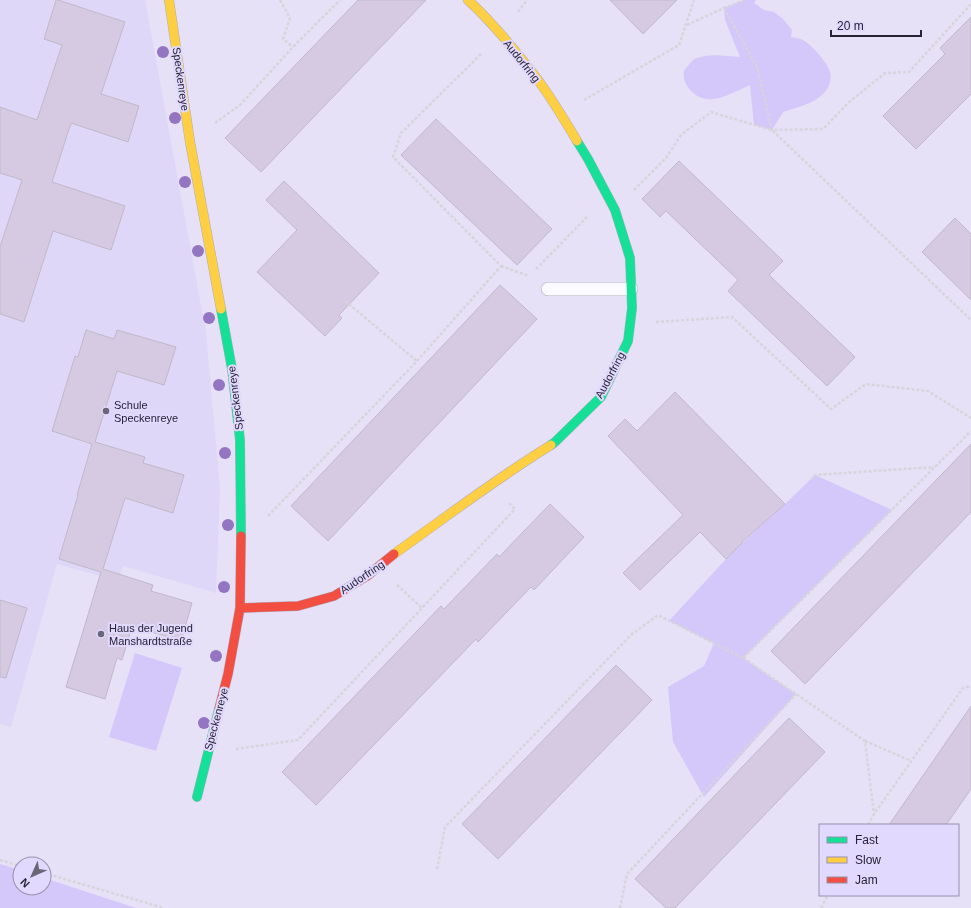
<svg xmlns="http://www.w3.org/2000/svg" width="971" height="908" font-family="Arial,sans-serif">
	<style>
		.built { fill: #ded7f8 }
		.green { fill: #d4c7fa }
		.building { fill: #d6cae2; stroke: #c0b9c9 }
		.lines { fill: none; stroke-linecap: round; stroke-linejoin: round }
		.lane-casing { stroke: #b0acbd; stroke-width: 14 }
		.fast-casing { stroke: #b0acbd; stroke-width: 10 }
		.slow-casing { stroke: #b0acbd; stroke-width: 10 }
		.jam-casing { stroke: #b0acbd; stroke-width: 10 }
		.path { stroke: #d6d5db; stroke-width: 2.5; stroke-dasharray: 3 2; stroke-linecap: butt }
		.lane { stroke: #fbfafe; stroke-width: 13 }
		.fast { stroke: #16e098; stroke-width: 9 }
		.slow { stroke: #ffcf43; stroke-width: 9 }
		.jam { stroke: #f24e42; stroke-width: 9 }
		.tree { fill: #9375c2 }
		.poi-dot { fill: #6a6678; stroke: #e1d9fe; stroke-width: 1.5 }
		.labels { text-anchor: middle; dominant-baseline: central; stroke-width: 4; stroke-linejoin: round; paint-order: stroke }
		.street-label { font-size: 11px; fill: #272334; stroke: #e1d9fe }
		.poi-label { font-size: 11px; fill: #272334; stroke: #e1d9fe; text-anchor: start }
	</style>
	<rect width="100%" height="100%" fill="#e6e1f6"/>
	<!-- built -->
	<path class="built" d="M0,0H145L206,333L220,488L216,593L123,566L118,581L57,564L11,727L0,724Z"/>
	<!-- green -->
	<path class="green" d="M744,0H756L754,3L764,10L774,12L783,19L792,30L791,37C794,38 799,38 803,40C811,44 828,63 830,72C832,79 829,88 824,93C814,104 797,107 783,112L772,130L754,125L750,85C738,90 720,101 707,99C695,98 681,84 684,71C685,69 686,68 688,66C690,63 693,59 697,58C710,53 726,56 740,57L725,20L724,8Z
		M815,475L892,510L743,658L796,694L704,797L673,742L668,687L704,666L714,643L669,621L726,559L754,532L785,504Z
		M135,653L182,668L156,751L109,737Z
		M0,864L20,870V888H44V878L136,908H0Z"/>
	<!-- building -->
	<path class="building" d="M56,0H58L125,22L101,94L139,106L128,142L71,123L52,182L125,206L111,250L53,231L24,322L0,314V247L22,180L0,173V107L37,120L62,45L44,39Z
		M358,0H426L261,172L225,138Z
		M610,0H677L643,34Z
		M971,17V94L916,149L883,116L945,54L940,48Z
		M436,119L552,229L517,265L401,155Z
		M679,161L783,261L769,275L855,357L827,386L728,291L738,280L666,211L660,217L642,199Z
		M284,181L379,273L339,315L342,318L325,336L257,272L297,230L266,200Z
		M955,218L971,234V300L922,252Z
		M500,285L537,319L328,541L291,506Z
		M86,330L114,339L117,330L176,347L164,385L117,371L95,442L145,457L143,463L184,475L173,513L125,498L103,569L153,585L151,591L192,603L181,641L132,626L122,660L117,658L105,699L66,687L101,572L59,559L78,495H77L92,444L52,431L75,356L78,357Z
		M675,392L785,504L742,542H743L726,559L700,532L640,590L623,573L683,515L608,436L625,419L637,431Z
		M971,444V512L805,684L771,651Z
		M550,504L584,537L534,590L531,587L478,642L476,639L316,805L282,772L441,606L444,609L497,554L499,557Z
		M0,600L27,608L6,678L0,677Z
		M616,665L652,700L498,859L462,824Z
		M971,706V789L946,825H889Z
		M789,718L825,752L675,908H666L635,879Z"/>
	<g class="lines">
		<!-- lane casing -->
		<g class="lane-casing">
			<path id="lane" d="M548,289H631"/>
		</g>
		<!-- fast casing -->
		<g class="fast-casing">
			<path id="fast" d="M221,309L232,369L240,440L241,536
				M551,445L555,442L601,397L628,341L632,308L630,258L615,210L588,159L577,141
				M197,797L219,709"/>
		</g>
		<!-- slow casing -->
		<g class="slow-casing">
			<path id="slow" d="M169,0L190,142L221,309
				M468,0C493,23 515,50 535,76C551,97 564,119 577,141
				M394,554C446,517 497,478 551,445"/>
		</g>
		<!-- jam casing -->
		<g class="jam-casing">
			<path id="jam" d="M240,608L298,606L334,596L367,576L394,554
				M219,709L228,674L240,608L241,536"/>
		</g>
		<!-- path -->
		<path class="path" d="M280,0L290,18L283,39L293,47
			M724,8L757,67L772,130L823,129L848,103L885,73L909,72L971,4
			M518,12L527,0
			M687,25L724,8L744,0
			M584,100L679,45L694,0
			M215,123L240,105L293,47L340,0
			M634,190L666,158L681,135L711,112L772,130L971,320
			M501,266L529,276
			M536,269L588,216
			M345,301L417,361
			M656,322L732,317L831,409L866,384L928,391L971,418
			M811,480L815,475L934,467
			M268,516L417,361L501,266L393,157L401,133L482,53
			M397,585L422,608
			M743,658L865,741L874,814
			M865,741L911,761
			M236,749L298,740L515,509L509,503
			M868,825L874,814L963,688L971,686
			M0,860L20,866
			M437,869L445,827L632,634L658,615L743,658L971,431
			M44,873L164,908
			M620,908L627,874L796,694
			M821,908L828,895"/>
		<!-- lane -->
		<use href="#lane" class="lane"/>
		<!-- fast -->
		<use href="#fast" class="fast"/>
		<!-- slow -->
		<use href="#slow" class="slow"/>
		<!-- jam -->
		<use href="#jam" class="jam"/>
	</g>
	<!-- trees -->
	<g class="tree">
		<circle cx="163" cy="52" r="6"/>
		<circle cx="175" cy="118" r="6"/>
		<circle cx="185" cy="182" r="6"/>
		<circle cx="198" cy="251" r="6"/>
		<circle cx="209" cy="318" r="6"/>
		<circle cx="219" cy="385" r="6"/>
		<circle cx="225" cy="453" r="6"/>
		<circle cx="228" cy="525" r="6"/>
		<circle cx="224" cy="587" r="6"/>
		<circle cx="216" cy="656" r="6"/>
		<circle cx="204" cy="723" r="6"/>
	</g>
	<!-- markers -->
	<g class="poi-dot">
		<circle cx="106" cy="411" r="4"/>
		<circle cx="101" cy="634" r="4"/>
	</g>
	<g class="labels">
		<!-- street labels -->
		<g class="street-label">
			<text transform="translate(522 61) rotate(51)">Audorfring</text>
			<text transform="translate(181 79) rotate(82)">Speckenreye</text>
			<text transform="translate(610 375) rotate(-62)">Audorfring</text>
			<text transform="translate(235 398) rotate(-97)">Speckenreye</text>
			<text transform="translate(362 577) rotate(-34)">Audorfring</text>
			<text transform="translate(216 719) rotate(-75)">Speckenreye</text>
		</g>
		<!-- poi labels -->
		<g class="poi-label">
			<text x="114" y="405">Schule<tspan x="114" dy="13">Speckenreye</tspan></text>
			<text x="109" y="628">Haus der Jugend<tspan x="109" dy="13">Manshardtstraße</tspan></text>
		</g>
	</g>
	<!-- legend -->
	<rect x="819" y="824" width="140" height="72" fill="#e1d9fe" stroke="#9790ad"/>
	<rect x="827" y="837" width="20" height="6" fill="#16e098" stroke="#9790ad"/>
	<text x="855" y="844" font-size="12" fill="#272334">Fast</text>
	<rect x="827" y="857" width="20" height="6" fill="#ffcf43" stroke="#9790ad"/>
	<text x="855" y="864" font-size="12" fill="#272334">Slow</text>
	<rect x="827" y="877" width="20" height="6" fill="#f24e42" stroke="#9790ad"/>
	<text x="855" y="884" font-size="12" fill="#272334">Jam</text>
	<!-- north arrow -->
	<g transform="translate(32 876) rotate(225)"><circle r="19" fill="#e1d9fe" stroke="#9790ad"/>
	<path d="M0-3L7 15L0 10L-7 15Z" fill="#6a6678"/>
	<text y="-6" font-size="11" font-weight="bold" text-anchor="middle" fill="#272334">N</text>
	</g>
	<!-- scale -->
	<path d="M831 30v6h90v-6" fill="none" stroke="#272334" stroke-width="2"/>
	<text x="837" y="30" font-size="12" fill="#272334" stroke="#e1d9fe" stroke-width="3" paint-order="stroke">20 m</text>
</svg>
